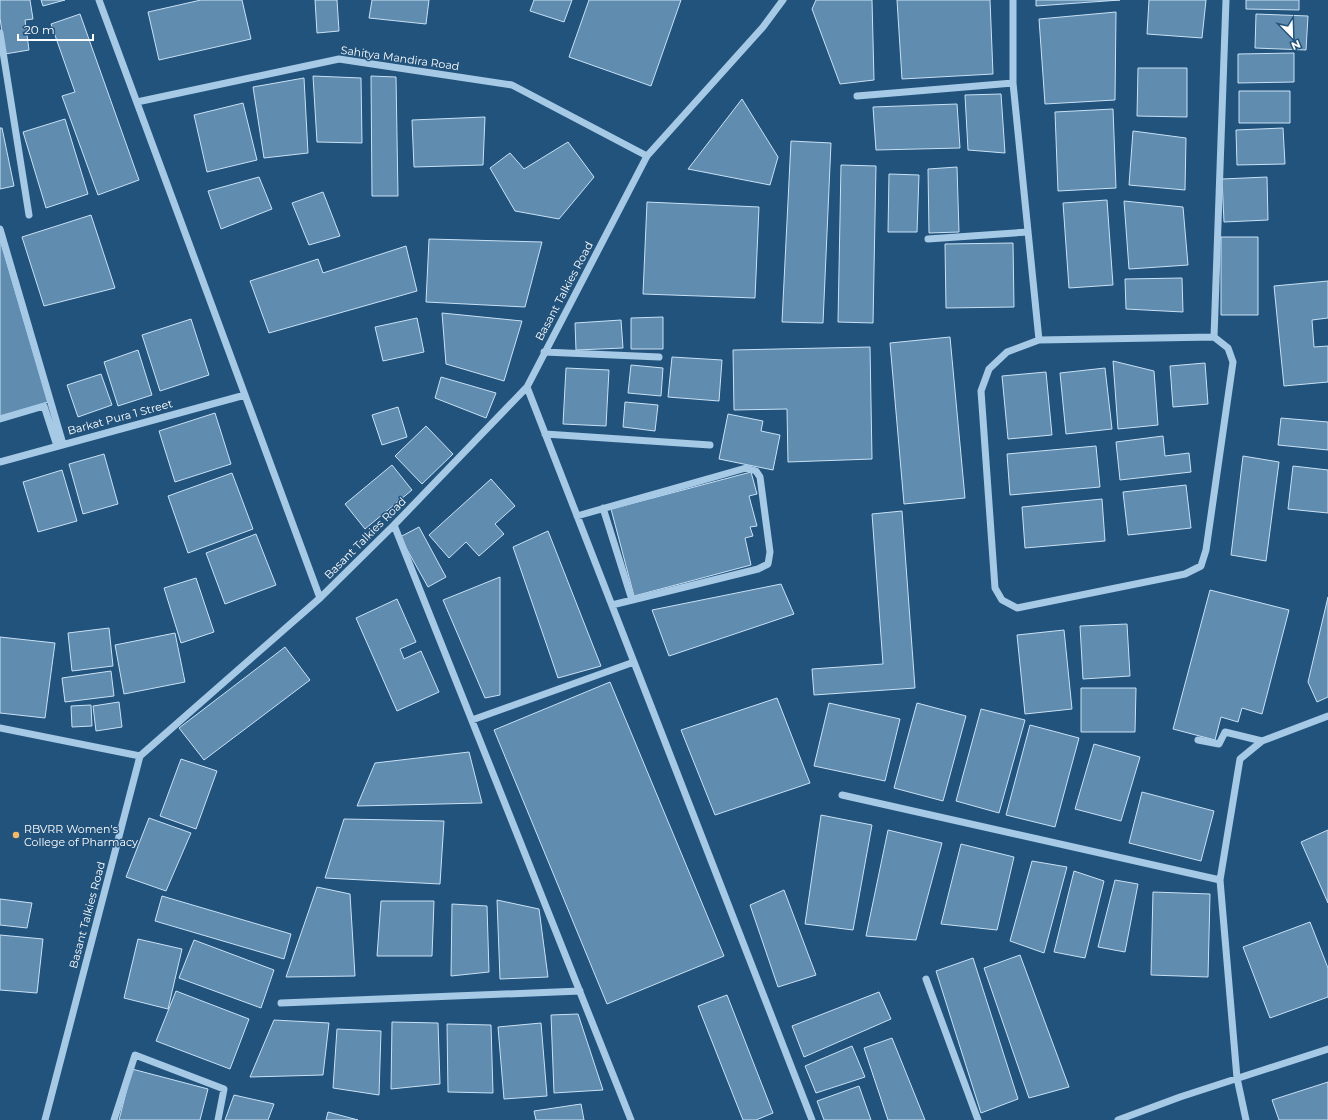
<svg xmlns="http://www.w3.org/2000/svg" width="1328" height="1120" font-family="Montserrat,sans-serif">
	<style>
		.building { fill: #5f8caf; stroke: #c9e1f5 }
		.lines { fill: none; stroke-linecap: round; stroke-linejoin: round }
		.minor { stroke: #a6c9e6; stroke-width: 7 }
		.poi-dot { fill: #f1bb68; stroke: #22537c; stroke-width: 1.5 }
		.labels { text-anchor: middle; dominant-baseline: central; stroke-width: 3; stroke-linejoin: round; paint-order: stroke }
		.street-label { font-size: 11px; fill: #fff; stroke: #22537c }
		.poi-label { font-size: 11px; fill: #fff; stroke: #22537c; text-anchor: start }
	</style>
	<rect width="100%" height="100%" fill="#22537c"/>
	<!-- building -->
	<path class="building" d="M0,0H30L33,19L25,20L29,50L5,54L0,18Z
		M41,0H65L43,6Z
		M201,0H242L251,39L159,60L148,12Z
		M315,0H337L339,31L317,33Z
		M372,0H429L426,24L369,18Z
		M534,0H572L564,22L530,11Z
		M589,0H681L651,86L569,57Z
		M816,0H872L874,80L840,84L812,9Z
		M897,0H990L993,74L902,79Z
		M1036,0H1120L1036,6Z
		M1149,0H1206L1202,38L1147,34Z
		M1246,0H1299V10L1246,9Z
		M1116,12L1115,100L1045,104L1039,19Z
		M80,14L139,180L98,195L62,96L75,92L51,24Z
		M1256,14L1308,16L1306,50L1255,48Z
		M1294,53V82L1238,83V54Z
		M1138,68H1187V117L1137,116Z
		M313,76L361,78L362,143L317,142Z
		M371,76L396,77L398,196H372Z
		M304,78L308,153L264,158L253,87Z
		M1239,91H1290V123H1239Z
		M1001,94L1005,153L968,150L965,95Z
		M742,99L778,157L770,185L688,169Z
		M243,103L257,160L207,172L194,115Z
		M957,104L960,148L876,150L873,107Z
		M1113,109L1116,188L1058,191L1055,112Z
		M485,117L483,165L414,167L412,120Z
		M65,119L88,194L46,208L23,132Z
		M0,128H2L14,186L0,189Z
		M1283,128L1285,164L1237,165L1236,130Z
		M1133,131L1186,138L1185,190L1129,185Z
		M791,141L831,143L823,323L782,322Z
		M568,142L594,177L559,219L515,211L490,168L510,153L524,169Z
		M841,165L876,166L873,323L838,322Z
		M957,167L959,232L929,233L928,169Z
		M889,174L919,175L917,232H888Z
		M259,177L272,209L221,229L208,191Z
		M1267,177L1268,220L1224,222L1222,179Z
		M323,192L340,236L309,245L292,203Z
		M1107,200L1113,285L1069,288L1063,203Z
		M1124,201L1183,207L1188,265L1129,269Z
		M647,202L759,207L755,298L643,294Z
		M91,215L115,288L44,306L22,237Z
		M1221,237H1258V315H1221Z
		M0,239L48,402L0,417Z
		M429,239L542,242L525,307L426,302Z
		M1013,243L1014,307L946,308L945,244Z
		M406,246L417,291L269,333L250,281L318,259L323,273Z
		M1182,278L1183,312L1126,309L1125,279Z
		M1328,281V318L1312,320L1314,347L1328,346V382L1284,386L1274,286Z
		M442,313L522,321L504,381L446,364Z
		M663,317V349H631V318Z
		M417,318L424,352L383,361L375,327Z
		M191,319L209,375L160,391L142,335Z
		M621,320L623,348L576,350L575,323Z
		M950,337L965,498L904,504L890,343Z
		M870,347L872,459L788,462L787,409L734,410L733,350Z
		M138,350L152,395L118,406L104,362Z
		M672,357L722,360L719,401L668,397Z
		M1113,361L1154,371L1158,425L1118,429Z
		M1205,363L1208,404L1173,407L1170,366Z
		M631,365L663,368L661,396L628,393Z
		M566,368L609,370L606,426L563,424Z
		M1105,368L1112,429L1066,434L1060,373Z
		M1046,372L1052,435L1008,439L1002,376Z
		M101,374L112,405L78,417L67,385Z
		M441,377L496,393L486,418L435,398Z
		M625,402L658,405L655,431L623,427Z
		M398,407L407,437L382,445L372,415Z
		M215,413L231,464L175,482L159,431Z
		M728,414L763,421L761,431L780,435L773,470L719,459Z
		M1281,418L1328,422V450L1278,445Z
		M426,426L453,454L422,484L395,456Z
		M1163,436L1165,456L1189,453L1191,472L1120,480L1116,442Z
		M1096,446L1100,487L1010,495L1007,454Z
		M104,454L118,504L83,514L69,464Z
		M1243,456L1279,462L1266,561L1231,555Z
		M392,465L412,490L365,529L345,504Z
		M1293,466L1328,470V513L1288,509Z
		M62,470L77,521L38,532L23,482Z
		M751,472L757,494L749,496L757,526L750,527L753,536L745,538L751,565L634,596L611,509Z
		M232,473L253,529L188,553L168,496Z
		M491,479L515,506L495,524L504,534L479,556L466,542L449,558L429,535Z
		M1186,485L1191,528L1128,535L1123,492Z
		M1102,499L1105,541L1025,548L1022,507Z
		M902,511L915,688L814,695L812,669L883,664L872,514Z
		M419,527L446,577L428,587L400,537Z
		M548,531L601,666L558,678L513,547Z
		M256,534L276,585L225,604L206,553Z
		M500,577V695L485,698L443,600Z
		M196,578L214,632L181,643L164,588Z
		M781,584L794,614L669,656L652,610Z
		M1210,590L1289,610L1262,714L1242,708L1238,722L1221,717L1215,740L1173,729Z
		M1328,597V697L1317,702L1308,682Z
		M397,599L416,642L400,649L404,659L421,651L439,692L397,711L356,618Z
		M1127,624L1130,676L1083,679L1080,626Z
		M109,628L113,666L72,671L68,633Z
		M1064,630L1072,709L1025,714L1017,635Z
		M175,633L185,682L124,694L115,645Z
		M0,637L55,643L45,718L0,713Z
		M285,647L310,680L204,760L179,728Z
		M111,671L114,696L65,702L62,678Z
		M610,682L724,956L607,1004L494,730Z
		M1081,688H1136L1135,732H1081Z
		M777,698L810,783L715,815L681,730Z
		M119,702L122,727L96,731L93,706Z
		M829,703L900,719L885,781L814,766Z
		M917,703L966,716L943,801L894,788Z
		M91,705L92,726L72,727L71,706Z
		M981,709L1025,720L999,813L956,801Z
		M1030,725L1079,738L1055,827L1006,815Z
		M1094,744L1140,757L1121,821L1075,809Z
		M469,752L482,803L357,806L375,763Z
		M181,759L217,771L196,829L160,816Z
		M1142,792L1214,811L1201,861L1129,843Z
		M821,815L872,825L853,930L805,924Z
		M149,818L191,833L166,891L126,877Z
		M344,819L444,821L440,884L325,878Z
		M888,830L942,843L916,940L866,936Z
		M1328,830V903L1301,842Z
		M961,844L1014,857L997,930L941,924Z
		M1032,861L1067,867L1044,953L1010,941Z
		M1074,871L1104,881L1085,958L1054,952Z
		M1115,880L1138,884L1125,952L1098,947Z
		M317,887L350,894L355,976L286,977Z
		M784,890L816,975L778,987L750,905Z
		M1153,892L1210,894L1208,977L1151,975Z
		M162,896L291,934L284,959L155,921Z
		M0,899L32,903L27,928L0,925Z
		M497,900L539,909L548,977L500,979Z
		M381,901H434L432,956H377Z
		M452,904L487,906L489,972L451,976Z
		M1310,922L1328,968V997L1270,1018L1243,947Z
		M0,935L43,939L37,993L0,990Z
		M138,939L182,949L168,1009L124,998Z
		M194,940L274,970L261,1008L179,978Z
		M1020,955L1069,1087L1029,1098L984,968Z
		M973,958L1018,1099L981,1113L936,971Z
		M176,991L249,1019L230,1069L156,1041Z
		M879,992L891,1019L804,1057L792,1026Z
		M727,995L773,1113L756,1120H743L698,1006Z
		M578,1014L603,1090L554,1093L551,1015Z
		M274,1020L329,1023L323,1075L250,1077Z
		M392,1022L438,1023L440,1084L391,1089Z
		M541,1023L547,1096L504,1099L498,1027Z
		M447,1024L491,1025L493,1093L448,1092Z
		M337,1029L381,1031L379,1095L333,1088Z
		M892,1038L925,1120H888L864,1048Z
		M852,1046L865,1077L816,1093L805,1066Z
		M132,1069L208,1089L200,1120H119Z
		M1328,1082V1120H1279L1272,1100Z
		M859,1086L871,1120H824L817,1101Z
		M234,1095L274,1104L268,1120H225Z
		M581,1104L584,1120H536L534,1111Z
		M328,1112L358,1120H326Z"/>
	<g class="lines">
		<!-- minor -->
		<path class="minor" d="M99,0L320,598
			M1013,0V83L1039,340L1007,352L989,369L981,391L995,588L1002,600L1017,608L1185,574L1201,566L1206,550L1233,362L1228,348L1214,337L1226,0
			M0,33L29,215
			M857,96L1013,83
			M137,102L339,59L512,85L647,156
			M0,229L63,444
			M928,239L1028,232
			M1039,340L1214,337
			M544,352L659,357
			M527,387L812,1120
			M0,419L44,406L57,446
			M545,434L710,445
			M0,462L245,395
			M603,508L632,600
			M577,516L746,468L756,471L760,477L770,552L768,564L758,569L612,605
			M394,525L631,1120
			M472,720L634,662
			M0,728L140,756
			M1198,740L1219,744L1225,732L1262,741
			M842,795L1220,880
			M926,979L978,1120
			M281,1003L580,991
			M45,1120L140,756L320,598L394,525L527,387L647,156L763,27L783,0
			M114,1120L135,1055L224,1089L218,1120
			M1118,1120L1180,1097L1328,1049
			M1246,1120L1237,1078L1220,880L1240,759L1262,741L1328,716"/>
	</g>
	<!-- markers -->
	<circle class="poi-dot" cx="16" cy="835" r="4"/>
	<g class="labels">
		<!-- street labels -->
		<g class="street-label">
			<text transform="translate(400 58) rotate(8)">Sahitya Mandira Road</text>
			<text transform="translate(564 291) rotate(-62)">Basant Talkies Road</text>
			<text transform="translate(120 417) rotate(-15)">Barkat Pura 1 Street</text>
			<text transform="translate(365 538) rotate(-45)">Basant Talkies Road</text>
			<text transform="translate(87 915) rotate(-75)">Basant Talkies Road</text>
		</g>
		<!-- poi labels -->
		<g class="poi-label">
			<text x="24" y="829">RBVRR Women's<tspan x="24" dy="13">College of Pharmacy</tspan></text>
		</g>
	</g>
	<!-- north arrow -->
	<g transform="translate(1292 36) rotate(157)" stroke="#22537c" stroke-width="3" paint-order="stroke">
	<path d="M0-3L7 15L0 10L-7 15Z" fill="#ffffff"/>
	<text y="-6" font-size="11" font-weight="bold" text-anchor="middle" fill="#ffffff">N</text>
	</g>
	<!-- scale -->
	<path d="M18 34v6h75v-6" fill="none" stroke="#ffffff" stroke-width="2"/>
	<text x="24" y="34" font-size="12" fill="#ffffff" stroke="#22537c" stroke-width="3" paint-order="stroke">20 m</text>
</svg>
